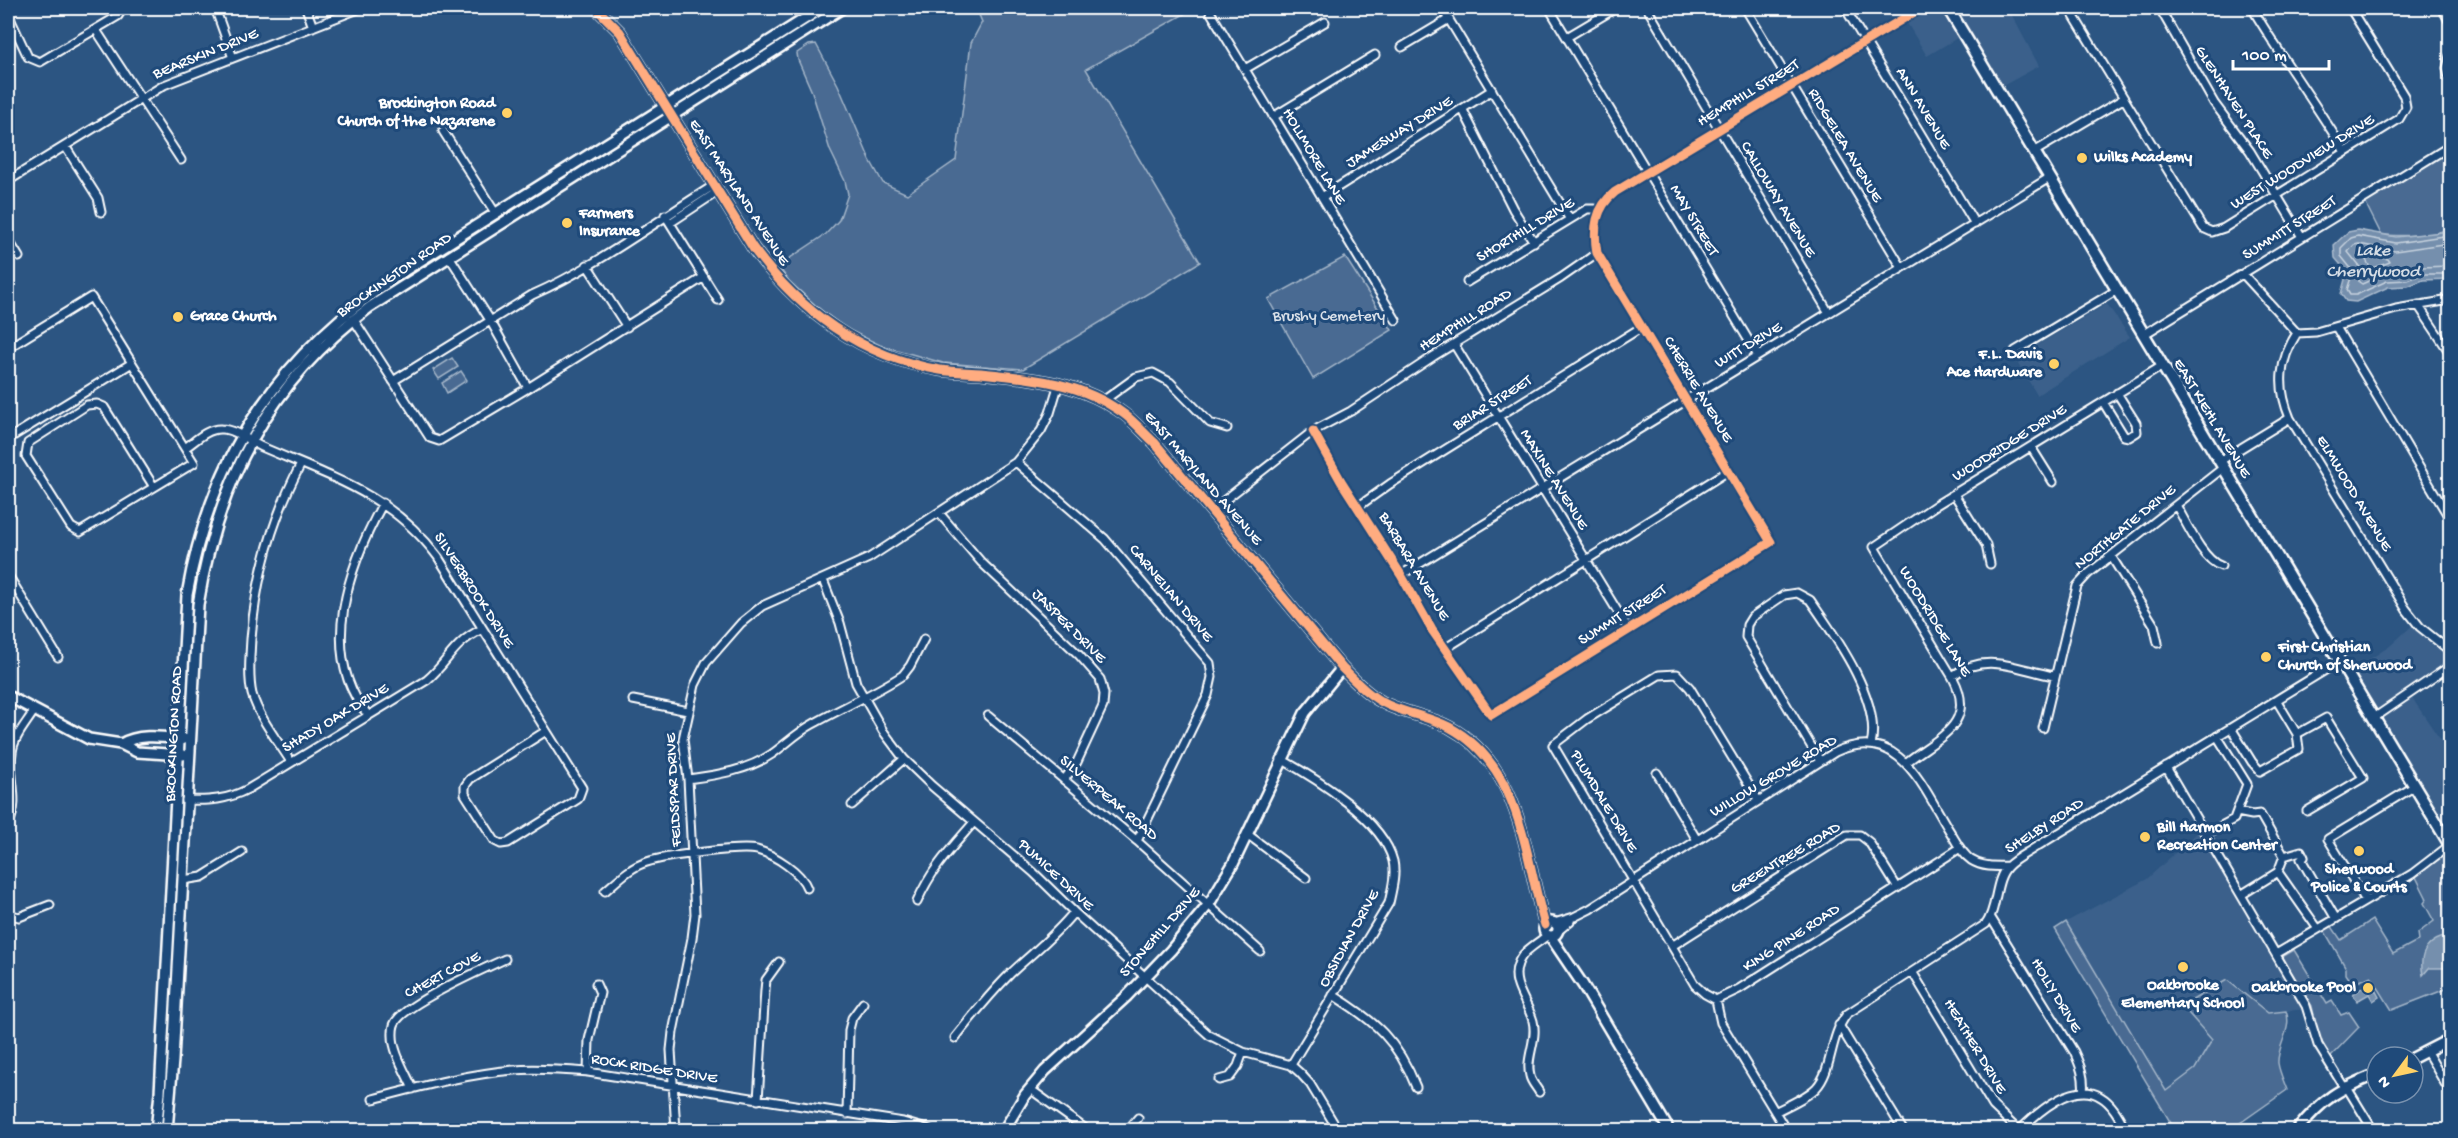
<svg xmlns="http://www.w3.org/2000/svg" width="2458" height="1138" font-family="'Gochi Hand',sans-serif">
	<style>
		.built { fill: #3b618b }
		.green { fill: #486b92; stroke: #a4b5c8; stroke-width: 1.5 }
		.water { fill: #748fad; stroke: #acbcce; stroke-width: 1.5 }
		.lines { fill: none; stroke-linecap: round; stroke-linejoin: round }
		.shore { stroke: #c7d2de; stroke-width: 1.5 }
		.street-casing { stroke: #fff; stroke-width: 11 }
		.secondary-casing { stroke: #fff; stroke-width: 14 }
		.primary-casing { stroke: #fff; stroke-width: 15 }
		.street { stroke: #1f4a7a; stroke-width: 7 }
		.secondary { stroke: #1f4a7a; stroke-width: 9 }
		.primary { stroke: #1f4a7a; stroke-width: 10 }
		.cycleway-casing { stroke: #1f4a7a; stroke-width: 13 }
		.cycleway { stroke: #ffac80; stroke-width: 9 }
		.poi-dot { fill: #ffd166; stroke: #1f4a7a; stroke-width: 2 }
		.labels { text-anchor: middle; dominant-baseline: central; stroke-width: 6; stroke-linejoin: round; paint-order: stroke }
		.street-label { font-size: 16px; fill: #fff; stroke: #1f4a7a }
		.poi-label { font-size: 16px; font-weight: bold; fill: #fff; stroke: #1f4a7a; text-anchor: start }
		.park-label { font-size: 16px; fill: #dae1e9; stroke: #1f4a7a }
		.water-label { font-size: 18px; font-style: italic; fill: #d5dde6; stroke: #1f4a7a }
	</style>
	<rect width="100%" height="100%" fill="#2c5582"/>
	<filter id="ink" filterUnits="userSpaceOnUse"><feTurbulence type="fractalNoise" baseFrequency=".0167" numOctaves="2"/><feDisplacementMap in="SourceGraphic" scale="12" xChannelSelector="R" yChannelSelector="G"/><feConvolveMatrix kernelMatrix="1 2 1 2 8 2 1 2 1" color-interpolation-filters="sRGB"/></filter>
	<g filter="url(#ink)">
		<!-- built -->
		<path class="built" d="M1921,8H1939L1957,38L1927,56L1904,18Z
			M1948,8H2008L2039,66L1997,89Z
			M2107,304L2130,337L2037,395L2015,358Z
			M2416,622L2450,651V666L2410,695L2450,754V829L2444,834L2347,674L2390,646Z
			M2202,828L2307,1009L2268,1013L2212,1040L2195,1069L2166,1091L2066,922L2147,879Z"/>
		<!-- green -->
		<path class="green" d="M976,8H1195L1086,69L1200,262L1023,369L943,363L880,345L847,329L822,311L789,281L778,266L826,234L839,220L848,194L845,181L830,150L812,92L798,60L797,53L809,45L816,44L838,85L870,160L883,183L907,194L956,160L971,43L982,22Z
			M2450,146V227C2439,236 2396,237 2381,234L2364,200Z
			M1345,257L1392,330L1313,379L1268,299Z
			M452,358L458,367L439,379L433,370Z
			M461,371L467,380L447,393L442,383Z
			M2445,855L2450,864V994L2446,989L2392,1010L2371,976L2353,984L2346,974V968L2324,930L2331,925L2341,940L2372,920L2393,954L2419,940L2418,933L2434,921L2424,903L2427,899L2415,875Z
			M2066,922L2166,1091L2195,1069L2212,1040L2182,1006L2227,980L2268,1013L2286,1011C2293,1029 2277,1045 2278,1063C2279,1071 2284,1082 2287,1090L2230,1130H2175L2055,929Z
			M2294,950L2327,1004L2332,1001L2341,1015L2349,1012L2359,1027L2329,1058L2318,1033L2312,1006L2282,957Z"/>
		<!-- water -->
		<path class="water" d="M2450,227V279L2423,280L2408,286L2388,287L2356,302L2346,301L2341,294L2347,272L2335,258L2334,245L2348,232L2358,230L2396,237L2442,232Z
			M2450,935V968H2429L2423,975C2418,952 2428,940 2450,935Z
			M2371,982L2379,997L2373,1001L2369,994L2357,1001L2353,994Z"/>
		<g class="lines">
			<!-- shore -->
			<path class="shore" d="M2450,235L2396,243L2358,236L2351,238L2341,248V256L2353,271L2347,290L2350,295H2356L2387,281L2408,280L2422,274H2450
				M2450,243L2395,251L2359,244L2354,245L2348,252L2360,267L2359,282L2362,284L2384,274L2407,272L2421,267L2450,266
				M2369,255L2388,259L2390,262L2371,269L2365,258Z"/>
			<!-- street casing -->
			<g class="street-casing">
				<path id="street" d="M215,8L233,58
					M306,8L313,27
					M1208,8L1396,320
					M1442,8L1569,218
					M1549,8L1758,356
					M1647,8L1829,313
					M1745,8L1902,268
					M1845,8L1975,224
					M2069,8L2203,228L2212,232L2224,228L2399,119L2406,107L2404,96L2350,8
					M2252,8C2281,57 2315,103 2345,152
					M2442,8L2450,23
					M8,14L28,57L40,62L118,16L123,8
					M2163,14L2214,103L2250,151L2302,237
					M96,30L181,160
					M1567,37L1616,8
					M1402,47L1449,19
					M2450,56L2447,68L2450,82
					M1245,69L1325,22
					M1463,110L1513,209L1534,242
					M1273,117L1375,55
					M443,131L496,214
					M65,146L98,198L101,212
					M2034,152L2123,99
					M8,181L164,85L361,8
					M1322,197L1492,90
					M665,215L718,300
					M670,223L717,192
					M8,239L19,257
					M449,256L490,320L528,388
					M587,265L627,327
					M2243,274L2297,333L2316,332L2396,309L2450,300
					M1467,282L1587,209H1595L1599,212
					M2418,305L2450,353
					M354,320L430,438L439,441L528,388L704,277
					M2336,327L2450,519
					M2297,333C2279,361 2277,387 2290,418L2406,609L2420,627L2450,651
					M2143,335L2450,146
					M1454,344L1629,630
					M8,348L91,297L194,463L80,532L71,527L26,456L28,443L87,405L97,404L104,407L154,487
					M2015,351L2117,290
					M393,381L532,295C594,268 655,222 713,186
					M1103,401L1136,377L1153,373L1170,382L1210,423L1227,428
					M2103,402L2124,436L2129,437L2137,432L2136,423L2117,393
					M1313,431L1341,481L1401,575L1432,630L1491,715L1771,542L1597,253C1593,229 1595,208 1615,192L1921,8
					M8,439L132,363
					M2031,447L2053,482
					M185,448C195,441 208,428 221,429C235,429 249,441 262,447C331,477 392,495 438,557L582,788L578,799L508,843L501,844L495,841L465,794V786L470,779L546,731
					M2220,461L2290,418
					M1016,462L1105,539L1210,663L1212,677L1208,695L1137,841
					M1954,494L1986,545L1990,564
					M2176,505C2186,522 2203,561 2221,566
					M1359,506L1390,484L1642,327
					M1212,510L1313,431L1351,411L1434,356L1561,278L1597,253
					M940,514L981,562L1079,655L1100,679L1104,694L1103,706L1077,762L1064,780
					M2111,556L2154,625L2158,643
					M8,575L58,657
					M1401,575L2049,178
					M823,580L840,623L856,683L883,731L904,759L932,786L1033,872L1074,912L1209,1035L1243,1052L1291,1065L1300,1073L1310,1084L1338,1130
					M1446,648L1728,471
					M1952,676C1986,651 2016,669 2054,676
					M633,700L688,711
					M368,715C317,654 349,565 383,503
					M988,716L1137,841L1260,951
					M2374,718L2450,666
					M2043,728L2077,586L2088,574L2223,468
					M2231,728L2252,762L2260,771L2299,749L2297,734L2277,701
					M2297,734L2326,718L2363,778L2307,811
					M1281,759C1317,779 1383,820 1393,861C1396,875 1392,889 1389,903L1291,1065
					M1820,761L1746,637L1747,625L1752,617L1784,595L1797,593L1810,600C1835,636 1882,700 1871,745
					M291,762C278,741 259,718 252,694C248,677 250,657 251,639C256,577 272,519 301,464
					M1907,762C1936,738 1978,725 1953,678L1874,547L1936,505L2162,366
					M2166,767L2306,1006L2318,1045L2344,1087
					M1657,773L1697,840
					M688,779C716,775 747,771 772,754C786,744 798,732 813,724C843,707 874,694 903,675L910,666L924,639
					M186,800C209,801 227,800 248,789L427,680C450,660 452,644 482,629
					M1758,800L1690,688L1677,674L1659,675L1587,719L1553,745L1695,985L1705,994L1716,1000L1739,989L1960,848
					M852,805L904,759
					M2237,812L2252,815L2260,814L2284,856L2301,851L2304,857L2301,859L2336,919
					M8,825C21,801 8,778 12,753C13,738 26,724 34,711
					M1247,834L1306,878
					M2206,834L2234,819L2247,784L2217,736
					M2278,872L2318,929
					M183,880L202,877L242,852
					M605,891C618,880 630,867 647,862C664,856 741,846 757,850C775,855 801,872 807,888
					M2241,895L2278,872L2284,856
					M2366,901L2328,839L2415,786
					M917,902C932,868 950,850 974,822
					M8,914L19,917L50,905
					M1991,918L2074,1052C2080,1065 2085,1077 2083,1092
					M1554,923L1574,917L1590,909L1835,752C1899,723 1922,786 1949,830C1956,841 1961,853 1971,860C1982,867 1995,867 2008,866
					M1558,931L1570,921
					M1672,946L1847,835H1860L1869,842L1897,887
					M2276,954L2412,874L2450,845
					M1913,973L1993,1106L2018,1130
					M1333,995C1375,1021 1398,1041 1416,1087
					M1716,1000L1721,1023L1786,1130
					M1839,1025L1903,1130
					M955,1038C973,1015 990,994 1010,974C1032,953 1054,937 1074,912
					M2427,1052L2450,1092
					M588,1072L589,1040L600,993L596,984
					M1219,1080L1230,1077L1238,1066L1243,1052
					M2346,1086L2373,1130
					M413,1089C406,1073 392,1051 393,1033C393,1028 394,1023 397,1020C411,1001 481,970 505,959
					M1030,1089L1087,1130
					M1539,1092C1537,1088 1531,1082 1530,1076C1525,1058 1538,1040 1533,1021C1528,1002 1510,984 1518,964C1522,951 1538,943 1548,935
					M373,1099C419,1087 466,1074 514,1070C539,1068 563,1070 588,1072L903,1122L930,1130
					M758,1100L765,990L766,980L779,962
					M1775,1112C1788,1105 1806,1098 1816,1088C1833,1070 1829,1037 1847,1014L1986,924C1998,908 1994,880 2008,866C2016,858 2027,853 2036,847L2340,661
					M847,1114L849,1030L852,1018L863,1003
					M676,1130L671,1050L673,1032L692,938L695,914L688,779L683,739L695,685L706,663L741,623L762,606L869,558L1016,462L1041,431L1050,413L1059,383
					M1128,1130L1138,1118
					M2020,1130C2038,1112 2074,1080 2101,1097C2113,1104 2120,1119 2126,1130"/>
			</g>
			<!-- secondary casing -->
			<g class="secondary-casing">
				<path id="secondary" d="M596,8L620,32L753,248C799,311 862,357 940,370C953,372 967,372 981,373C1032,378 1081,382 1124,414C1135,422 1144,433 1154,442L1342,668C1356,682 1370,697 1388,705C1408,714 1430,717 1449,727C1522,766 1524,855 1545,925
					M8,696L89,739L121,744L137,752L183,755
					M121,744C139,733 163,737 184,739
					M1544 929a7 7 0 1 1 14 0a7 7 0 1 1-14 0Z
					M1550,936L1583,985L1669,1130
					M2413,1058L2450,1039
					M156,1130L160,1093L187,595C212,450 282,352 404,271L822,8
					M167,1130L173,1060L198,605C217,482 269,382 370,307L842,8
					M1004,1130L1025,1095L1045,1071L1127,996L1171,950L1209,904L1233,864L1305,713L1342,668
					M2297,1130C2323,1098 2339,1089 2377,1074"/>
			</g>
			<!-- primary casing -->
			<g class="primary-casing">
				<path id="primary" d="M1948,8L2450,845"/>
			</g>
			<!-- street -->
			<use href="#street" class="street"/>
			<!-- secondary -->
			<use href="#secondary" class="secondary"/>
			<!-- primary -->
			<use href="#primary" class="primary"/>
			<!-- cycleway casing -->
			<g class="cycleway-casing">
				<path id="cycleway" d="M596,8L620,32L753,248C799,311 862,357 940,370C953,372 967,372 981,373C1032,378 1081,382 1124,414C1135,422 1144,433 1154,442L1342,668C1356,682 1370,697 1388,705C1408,714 1430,717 1449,727C1522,766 1524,855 1545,925
					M1313,431L1341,481L1401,575L1432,630L1491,715L1771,542L1597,253C1593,229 1595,208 1615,192L1921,8"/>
			</g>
			<!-- cycleway -->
			<use href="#cycleway" class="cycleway"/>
		</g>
	</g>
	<!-- markers -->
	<g class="poi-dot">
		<circle cx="507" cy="113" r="6"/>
		<circle cx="2082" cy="158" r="6"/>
		<circle cx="567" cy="223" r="6"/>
		<circle cx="178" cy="317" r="6"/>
		<circle cx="2054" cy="364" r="6"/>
		<circle cx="2266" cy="657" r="6"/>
		<circle cx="2145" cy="837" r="6"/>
		<circle cx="2359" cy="851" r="6"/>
		<circle cx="2183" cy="967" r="6"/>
		<circle cx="2368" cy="988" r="6"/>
	</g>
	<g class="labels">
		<!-- street labels -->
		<g class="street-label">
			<text transform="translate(206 55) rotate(-22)">BEARSKIN DRIVE</text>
			<text transform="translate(1749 94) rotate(-31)">HEMPHILL STREET</text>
			<text transform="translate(2233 103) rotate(57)">GLENHAVEN PLACE</text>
			<text transform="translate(1922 109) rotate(59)">ANN AVENUE</text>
			<text transform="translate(1400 133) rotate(-32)">JAMESWAY DRIVE</text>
			<text transform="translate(1844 146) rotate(59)">RIDGELEA AVENUE</text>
			<text transform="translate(1313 157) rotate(59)">HOLLMORE LANE</text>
			<text transform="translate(2303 163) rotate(-32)">WEST WOODVIEW DRIVE</text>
			<text transform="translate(738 193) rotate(57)">EAST MARYLAND AVENUE</text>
			<text transform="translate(1777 200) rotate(59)">CALLOWAY AVENUE</text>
			<text transform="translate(1693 221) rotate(59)">MAY STREET</text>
			<text transform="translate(2290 229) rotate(-32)">SUMMITT STREET</text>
			<text transform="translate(1526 231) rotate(-31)">SHORTHILL DRIVE</text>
			<text transform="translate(395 276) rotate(-35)">BROCKINGTON ROAD</text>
			<text transform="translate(1466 321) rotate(-32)">HEMPHILL ROAD</text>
			<text transform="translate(1749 346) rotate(-31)">WITT DRIVE</text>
			<text transform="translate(1697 390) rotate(59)">CHERRIE AVENUE</text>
			<text transform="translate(1493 404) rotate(-32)">BRIAR STREET</text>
			<text transform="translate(2211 419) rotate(59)">EAST KIEHL AVENUE</text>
			<text transform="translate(2010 444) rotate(-32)">WOODRIDGE DRIVE</text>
			<text transform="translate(1202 479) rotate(49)">EAST MARYLAND AVENUE</text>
			<text transform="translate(1553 480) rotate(58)">MAXINE AVENUE</text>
			<text transform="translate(2353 494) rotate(59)">ELMWOOD AVENUE</text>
			<text transform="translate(2126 528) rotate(-39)">NORTHGATE DRIVE</text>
			<text transform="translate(1413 567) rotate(59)">BARBARA AVENUE</text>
			<text transform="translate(473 591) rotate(57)">SILVERBROOK DRIVE</text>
			<text transform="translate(1170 594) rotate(50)">CARNELIAN DRIVE</text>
			<text transform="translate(1623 616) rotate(-32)">SUMMIT STREET</text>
			<text transform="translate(1934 622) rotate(59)">WOODRIDGE LANE</text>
			<text transform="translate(1068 627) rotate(45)">JASPER DRIVE</text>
			<text transform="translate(336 719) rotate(-31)">SHADY OAK DRIVE</text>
			<text transform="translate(175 734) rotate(-87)">BROCKINGTON ROAD</text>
			<text transform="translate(1774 777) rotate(-31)">WILLOW GROVE ROAD</text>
			<text transform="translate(675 790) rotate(-93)">FELDSPAR DRIVE</text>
			<text transform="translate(1108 799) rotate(40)">SILVERPEAK ROAD</text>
			<text transform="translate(1603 802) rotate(59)">PLUMDALE DRIVE</text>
			<text transform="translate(2045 827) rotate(-33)">SHELBY ROAD</text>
			<text transform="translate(1786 859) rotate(-31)">GREENTREE ROAD</text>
			<text transform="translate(1055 876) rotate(43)">PUMICE DRIVE</text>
			<text transform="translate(1161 933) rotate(-49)">STONEHILL DRIVE</text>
			<text transform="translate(1350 939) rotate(-61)">OBSIDIAN DRIVE</text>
			<text transform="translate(1792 939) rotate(-33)">KING PINE ROAD</text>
			<text transform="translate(443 976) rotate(-28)">CHERT COVE</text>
			<text transform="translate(2055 996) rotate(59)">HOLLY DRIVE</text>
			<text transform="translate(1974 1047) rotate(59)">HEATHER DRIVE</text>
			<text transform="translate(654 1070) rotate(9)">ROCK RIDGE DRIVE</text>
		</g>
		<!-- poi labels -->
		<g class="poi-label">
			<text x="495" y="104" text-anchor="end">Brockington Road<tspan x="495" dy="18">Church of the Nazarene</tspan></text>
			<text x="2094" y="158">Wilks Academy</text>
			<text x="579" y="214">Farmers<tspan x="579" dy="18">Insurance</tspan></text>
			<text x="190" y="317">Grace Church</text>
			<text x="2042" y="355" text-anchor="end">F.L. Davis<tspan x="2042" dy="18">Ace Hardware</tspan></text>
			<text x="2278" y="648">First Christian<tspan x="2278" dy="18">Church of Sherwood</tspan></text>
			<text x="2157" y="828">Bill Harmon<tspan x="2157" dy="18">Recreation Center</tspan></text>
			<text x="2359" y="870" text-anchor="middle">Sherwood<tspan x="2359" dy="18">Police &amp; Courts</tspan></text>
			<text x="2183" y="986" text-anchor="middle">Oakbrooke<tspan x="2183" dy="18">Elementary School</tspan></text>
			<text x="2356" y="988" text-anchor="end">Oakbrooke Pool</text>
		</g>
		<!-- park labels -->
		<g class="park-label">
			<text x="1329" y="317">Brushy Cemetery</text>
		</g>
		<!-- water labels -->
		<g class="water-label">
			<text x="2373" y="251">Lake<tspan x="2373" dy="21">Cherrywood</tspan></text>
		</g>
	</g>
	<!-- margin -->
	<rect width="2458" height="1138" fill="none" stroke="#1f4a7a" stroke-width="30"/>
	<rect x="15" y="15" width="2428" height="1108" fill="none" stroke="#fff" stroke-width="2" filter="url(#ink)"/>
	<!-- north arrow -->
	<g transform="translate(2395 1075) rotate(237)"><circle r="28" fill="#1f4a7a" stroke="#7992af" stroke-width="1.5"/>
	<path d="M0-4.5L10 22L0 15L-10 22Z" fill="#ffd166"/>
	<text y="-9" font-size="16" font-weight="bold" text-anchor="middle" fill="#ffffff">N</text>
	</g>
	<!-- scale -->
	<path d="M2233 60v9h96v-9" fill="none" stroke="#ffffff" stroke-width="3"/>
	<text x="2242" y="60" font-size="18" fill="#ffffff" stroke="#1f4a7a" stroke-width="4.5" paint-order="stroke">100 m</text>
</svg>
